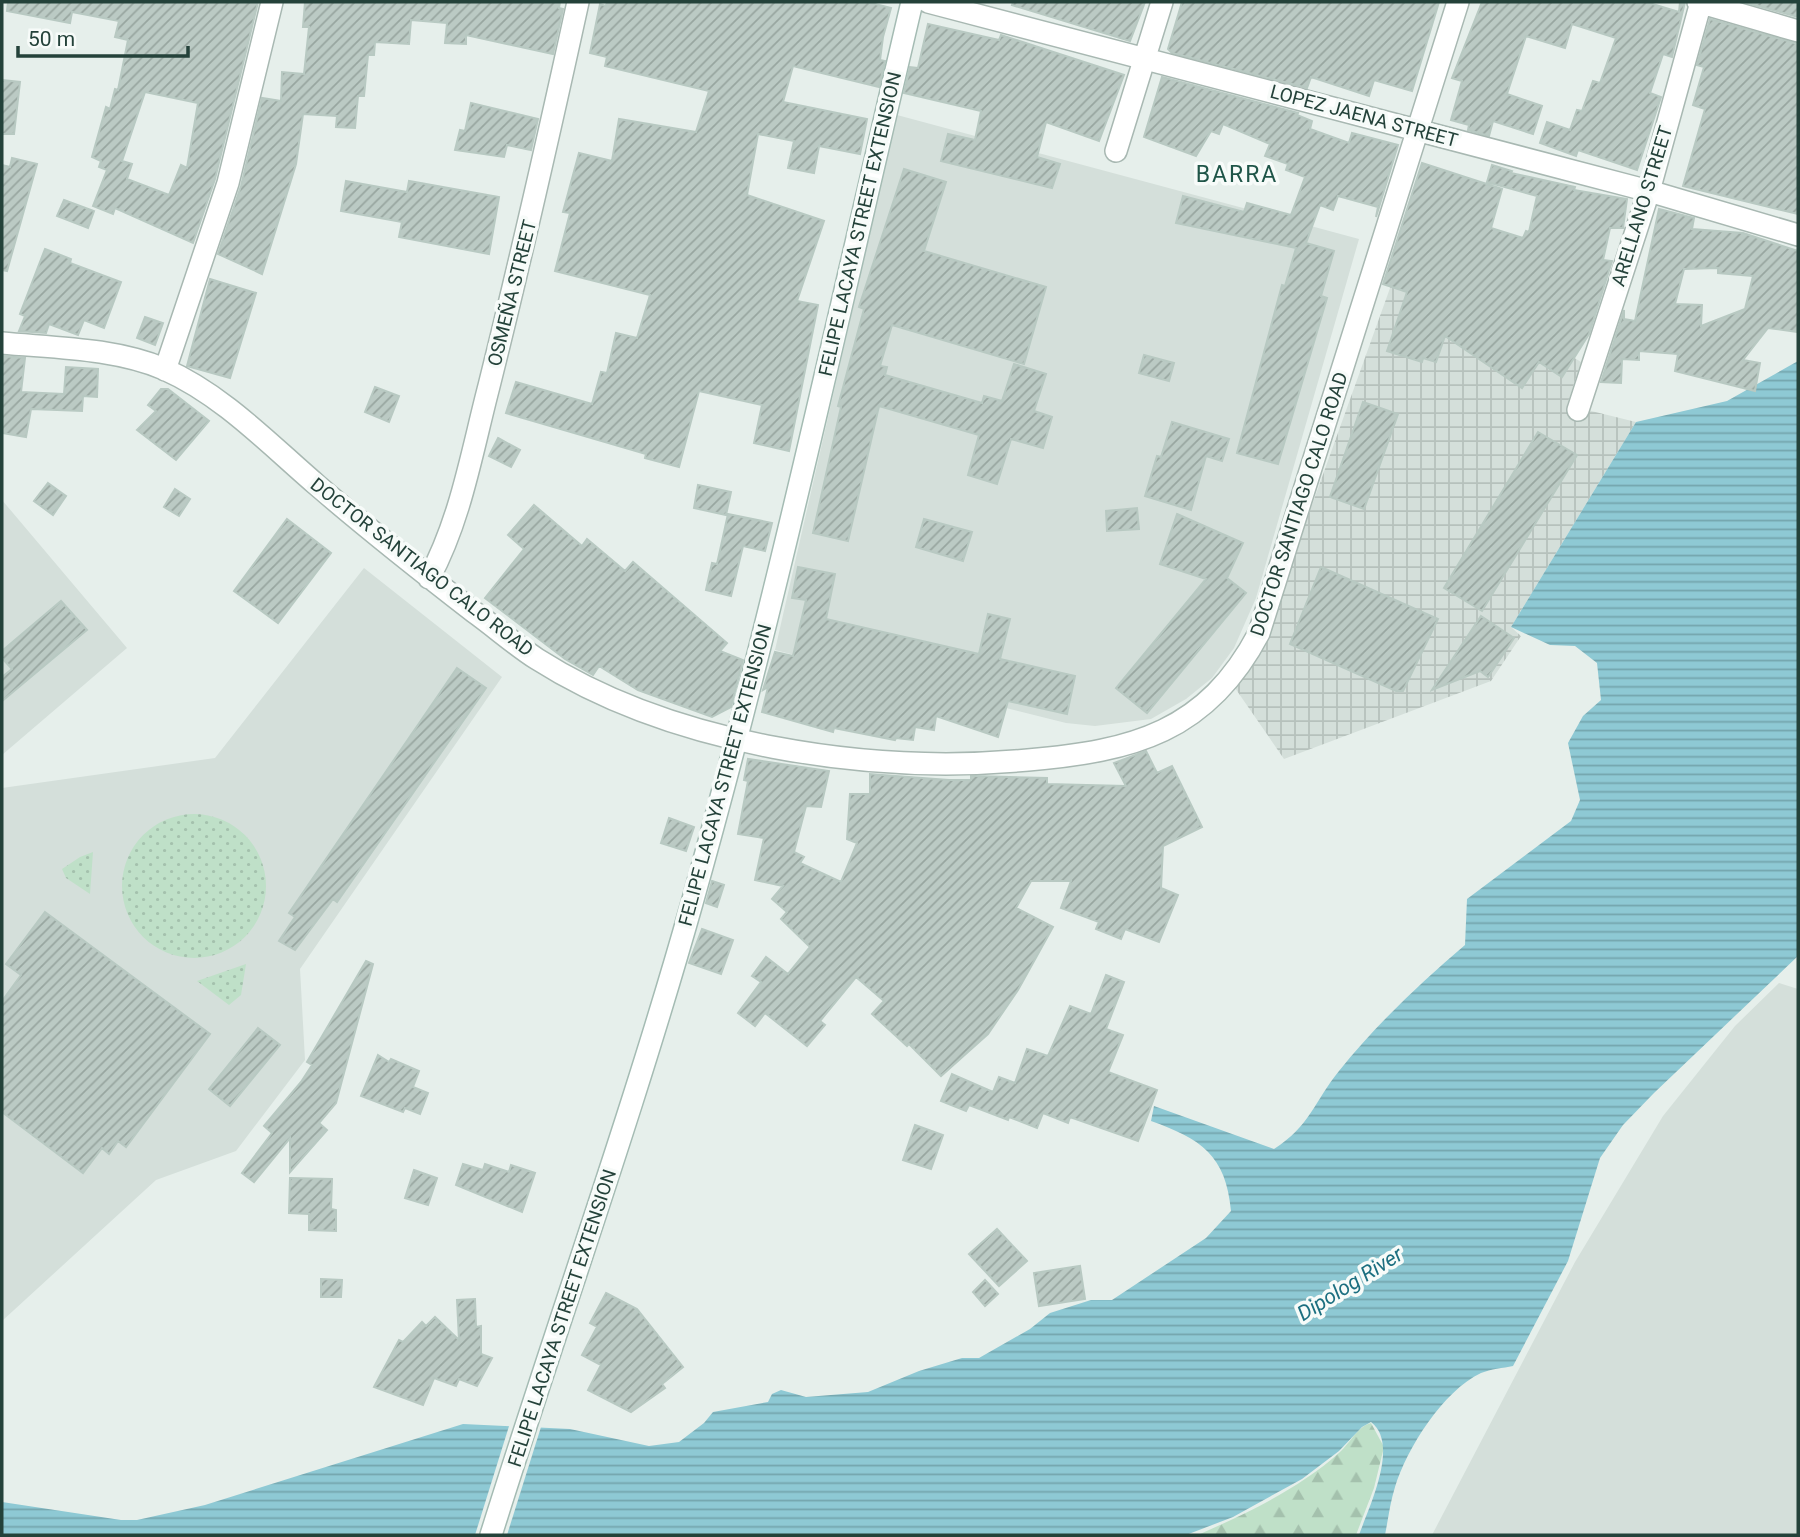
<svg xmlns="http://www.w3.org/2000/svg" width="1800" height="1537" font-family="Roboto,sans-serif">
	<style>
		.built { fill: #d4dfda }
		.industrial { fill: url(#industrial-grid) }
		.grass { fill: url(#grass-dots) }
		.forest { fill: url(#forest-firs) }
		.water { fill: url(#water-rules) }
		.pier { fill: #e6efeb }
		.building { fill: url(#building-hatch); stroke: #b8c9c2; stroke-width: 2; fill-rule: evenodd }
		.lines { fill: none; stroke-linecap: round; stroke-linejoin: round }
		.minor-casing { stroke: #a8b8b2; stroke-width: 24 }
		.secondary-casing { stroke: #a4bbb3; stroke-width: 24 }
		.minor { stroke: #fff; stroke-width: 21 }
		.secondary { stroke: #fff; stroke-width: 21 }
		.labels { text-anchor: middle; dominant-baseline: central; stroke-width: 7; stroke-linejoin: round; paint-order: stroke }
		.street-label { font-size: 19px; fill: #24423a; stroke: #f7fbf9 }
		.water-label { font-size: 21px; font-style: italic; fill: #1c6f80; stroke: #f7fbf9 }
		.quarter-label { font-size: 23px; letter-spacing: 2px; fill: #1f5548; stroke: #f7fbf9 }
	</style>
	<defs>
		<pattern id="industrial-grid" width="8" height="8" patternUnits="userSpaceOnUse" patternTransform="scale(1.75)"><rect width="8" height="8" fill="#d4dfda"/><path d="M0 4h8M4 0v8" fill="none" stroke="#b6c1bc"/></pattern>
		<pattern id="grass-dots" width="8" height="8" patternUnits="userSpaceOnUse" patternTransform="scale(1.75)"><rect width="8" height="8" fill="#bfe0c8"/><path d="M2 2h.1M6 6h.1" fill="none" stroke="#a4c1ad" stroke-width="1.8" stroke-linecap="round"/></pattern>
		<pattern id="forest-firs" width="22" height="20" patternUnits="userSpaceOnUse" patternTransform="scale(1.75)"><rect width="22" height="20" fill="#bfe0c8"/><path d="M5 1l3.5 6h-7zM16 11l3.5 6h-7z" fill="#a4c1ad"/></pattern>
		<pattern id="water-rules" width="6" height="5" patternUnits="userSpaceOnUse" patternTransform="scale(1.75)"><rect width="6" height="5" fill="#8ec9d4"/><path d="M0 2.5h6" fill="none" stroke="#74a5ad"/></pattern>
		<pattern id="building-hatch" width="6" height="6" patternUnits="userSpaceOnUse" patternTransform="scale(1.75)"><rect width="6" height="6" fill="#bbcac4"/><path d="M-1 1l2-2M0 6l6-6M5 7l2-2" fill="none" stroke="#98a6a0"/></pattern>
	</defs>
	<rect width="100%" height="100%" fill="#e6efeb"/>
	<!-- built -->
	<path class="built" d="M897,115L1359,239L1256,598L1234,648L1212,678L1186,699L1151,719L1095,726L1066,723L775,650Z
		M2,500L127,648L2,755Z
		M364,568L502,677L300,969L305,1060L236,1151L156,1180L2,1321V788L215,758Z
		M1779,983L1798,989V1535H1432L1575,1262L1663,1116L1735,1026Z"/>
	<!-- industrial -->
	<path class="industrial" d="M1403,252L1581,362L1567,405L1636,422L1511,627L1521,636L1491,681L1284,759L1235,688L1252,665L1266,633Z"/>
	<!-- grass -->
	<path class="grass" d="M122 886a72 72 0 1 1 144 0a72 72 0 1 1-144 0Z
		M93,852L90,894L66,878L62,869L80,857Z
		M246,964L241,995L229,1005L197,981Z"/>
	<!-- forest -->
	<path class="forest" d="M1371,1423L1384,1447L1374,1488L1356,1535H1198C1247,1513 1299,1489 1340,1452C1350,1443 1358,1426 1371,1423Z"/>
	<!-- water -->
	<path class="water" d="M1798,361V956L1654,1093L1623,1125L1600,1158L1568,1261L1513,1366C1503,1368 1491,1369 1481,1373C1443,1391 1407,1448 1395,1487C1390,1503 1388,1520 1385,1535H1359C1369,1507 1400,1444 1371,1422L1362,1427L1339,1451L1302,1479L1233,1517L1186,1535H2V1502L121,1520H137L205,1505L463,1424L570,1429L649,1446L679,1442L704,1423L713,1412L768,1402L772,1394L781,1390L806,1397L868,1392L919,1371L962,1358H979L1030,1329L1050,1313L1091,1300H1112L1206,1238L1231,1211C1226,1155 1201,1139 1151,1121L1154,1106L1274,1149C1310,1126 1314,1102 1339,1071C1376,1025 1420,983 1465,945L1467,899L1571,821L1580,800L1568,743L1583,716L1601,700L1597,663L1575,646L1550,645L1511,627L1636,422L1727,401Z"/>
	<!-- pier -->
	<path class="pier" d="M510,1423L541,1427L507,1535H475Z"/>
	<!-- building -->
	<path class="building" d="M8,2H258L215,179L193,243L115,208L113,214L93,206L107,170L99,167L101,161L92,157L106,107L110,109L115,89L118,90L128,40L115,37L119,21L72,12L70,23L7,11ZM145,92L198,103L187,168L181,165L169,195L127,179L132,164L122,161Z
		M305,2H560L559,8L563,9L553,54L466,35V44L445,43L447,23L411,20L409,44L375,42L374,55H368L364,96H358L355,128L336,127L337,116L303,114L296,164L262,274L218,254L241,186L262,98L281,101L282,72L304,74L309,27H303Z
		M607,2H867L891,8L883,37L880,60L885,61L879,87L793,66L783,102L867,119L860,154L819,146L814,173L788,168L794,141L758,134L747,195L824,221L797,301L818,305L789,451L754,443L762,405L699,391L679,467L645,458L646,454L506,413L516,382L592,404L601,372L607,373L616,333L637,338L650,295L555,271L570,213L563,212L579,153L612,161L619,119L696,132L709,91L605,66L607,57L590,53L600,4L606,6Z
		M1013,2H1145L1130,41L1012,5Z
		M1182,2H1439L1412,91L1374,80L1369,96L1311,77L1307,88L1172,53L1168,49Z
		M1482,2H1646L1679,12L1680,2H1685L1672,57L1663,54L1650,93L1661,97L1637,170L1578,150L1576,156L1540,143L1547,122L1570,130L1577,110L1582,111L1593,81L1600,83L1616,38L1572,24L1565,48L1526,36L1507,94L1542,106L1533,134L1493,121L1489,136L1468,130L1469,125L1451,120L1462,81L1452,78Z
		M1744,2H1798V17Z
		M1710,19L1798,44V214L1683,186L1705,109L1693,105L1704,67L1697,65Z
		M928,24L999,40L1001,35L1124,75L1099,141L1046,122L1037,157L1060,164L1052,188L941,161L948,134L975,140L981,111L904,93L910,67L918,68Z
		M1162,77L1298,113L1297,115L1312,121L1310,129L1349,143L1352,133L1398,145L1376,217L1378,207L1338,196L1333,210L1320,205L1306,243L1334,251L1321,296L1327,298L1278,464L1237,453L1282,285L1285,286L1296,248L1176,223L1183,196L1244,212L1247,203L1291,215L1305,177L1286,170L1288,164L1265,156L1270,144L1223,124L1219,134L1211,131L1196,156L1144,137Z
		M2,80L20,82L14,134H2Z
		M471,103L538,119L531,150L507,145L504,157L455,150L460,130L465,131Z
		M12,158L37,164L7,271L2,270V165L10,167Z
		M1422,163L1502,189L1491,228L1523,238L1526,231L1529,232L1537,196L1487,182L1492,165L1512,171L1511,173L1575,187L1574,190L1627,199L1623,228H1610L1603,260L1612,261L1589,334L1562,377L1539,362L1522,388L1445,336L1436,362L1423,358L1422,362L1387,351L1407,292L1383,284Z
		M904,169L946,182L924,251L1046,287L1024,364L892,325L880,366L887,367L885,375L982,403L984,396L1002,401L1014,364L1046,374L1034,411L1052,417L1043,448L1011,439L997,484L968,475L979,435L879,406L848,541L813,533L841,407L838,406L864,309L859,307Z
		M346,181L407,192L409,181L499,197L489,254L399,237L402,222L341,211Z
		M64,200L94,211L88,228L57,216Z
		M1659,209L1694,218L1692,229L1743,233L1798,251V332L1768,328L1743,360L1760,363L1755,391L1675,371L1678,354L1639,351V360L1622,359L1621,383L1601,382L1624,310V319L1635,321ZM1718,268V273L1753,276L1745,309L1701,326L1702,305L1675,304L1684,269Z
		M45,249L71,259L70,263L121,282L104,328L84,320L78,335L49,324L46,333L19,331L25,316L20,314Z
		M210,279L256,293L230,378L187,366Z
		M145,317L163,323L155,345L137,338Z
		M1144,355L1174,363L1169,381L1139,373Z
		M2,356L25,358L21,392L64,394L66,367L98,369L97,397L83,396L82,411L31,409L26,437L2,433Z
		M375,387L399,396L389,422L365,412Z
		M161,389H168L209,421L176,460L137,430L156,411L148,405Z
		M1363,402L1398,414L1364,509L1330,497Z
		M1172,422L1229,439L1222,461L1206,456L1191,510L1145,496L1157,456L1161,457Z
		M1538,432L1577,455L1482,611L1444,588Z
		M498,438L520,450L511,467L489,456Z
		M48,483L66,496L53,515L34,501Z
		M698,485L731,492L726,515L694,508Z
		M175,489L190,499L179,516L164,507Z
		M534,505L582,546L587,539L625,571L633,562L727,643L720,651L743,660L731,707L712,717L638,690L599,666L593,675L565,659L485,598L524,549L508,535Z
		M1137,508L1139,529L1107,531L1106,511Z
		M728,514L772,523L765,551L743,546L731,596L706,590L712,563L717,564Z
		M1177,514L1243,543L1227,578L1246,593L1147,713L1116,688L1206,579L1160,564Z
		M287,519L331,553L278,623L234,591Z
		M924,519L972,532L963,561L916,547Z
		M798,567L835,574L826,619L979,654L988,614L1010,619L1000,659L1075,676L1067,714L1008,701L998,737L936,716L934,730L915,727L913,740L896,738L895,740L834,728L833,732L762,712L768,687L763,690L775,652L793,656L806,600L792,598Z
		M1321,567L1438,619L1403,691H1396L1290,644Z
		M61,601L87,630L2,701V677L12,669L2,658V651Z
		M1481,616L1514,638L1488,677L1480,671L1432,690Z
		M457,668L486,688L337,902L333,899L295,950L279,941L295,917L289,913Z
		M1146,751L1157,773L1172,766L1202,827L1163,846L1161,888L1178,895L1159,942L1125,929L1121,939L1096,929L1099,922L1061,908L1071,881H1031L1016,908L1053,927L1018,990L988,1034L941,1076L909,1044L907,1046L872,1014L884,1001L856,977L820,1021L825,1025L807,1046L765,1013L755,1026L738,1013L761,982L752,976L766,957L788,974L810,947L781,919L787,912L772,899L783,886L755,880L764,838L738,834L748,781L744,780L748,759L829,771L821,807L806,806L794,852L804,857L800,863L841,882L857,843L847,839L850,794H870V774L949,780H971V776H975L1047,778V784L1126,786L1114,763Z
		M669,818L694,827L686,851L661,843Z
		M712,881L724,885L717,907L706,903Z
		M45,912L210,1034L126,1147L118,1141L109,1154L102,1148L83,1173L2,1112V1001L21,975L6,964Z
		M702,929L733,940L721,974L689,963Z
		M366,961L373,964L336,1103L319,1123L327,1130L290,1172V1138L254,1182L242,1173L272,1133L264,1126L301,1082L312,1065L307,1062Z
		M1106,975L1124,982L1106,1029L1123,1035L1108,1072L1157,1090L1138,1141L1070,1117L1068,1123L1043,1113L1037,1128L1009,1117L1008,1120L969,1105L966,1111L941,1101L952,1074L993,1092L999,1077L1015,1083L1027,1049L1048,1056L1070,1006L1091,1014Z
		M258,1028L280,1045L230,1106L209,1089Z
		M378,1055L389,1062L391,1059L419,1071L413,1087L428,1093L420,1114L405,1108L403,1112L361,1096Z
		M915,1125L943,1135L931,1169L903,1160Z
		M463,1164L483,1170L485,1164L509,1172L511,1165L535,1173L522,1212L456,1185Z
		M414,1170L437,1178L428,1205L405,1198Z
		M290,1178L332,1179L331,1209L336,1210V1231L309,1230V1214L289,1213Z
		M997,1229L1027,1261L999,1286L969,1254Z
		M1080,1266L1085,1299L1039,1306L1034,1273Z
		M321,1279L342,1280L341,1297H321Z
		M985,1280L998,1294L985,1306L973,1292Z
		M606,1293L637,1309L683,1367L662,1384L665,1388L631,1412L588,1390L601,1365L582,1355L597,1327L590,1323Z
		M475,1299L476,1327L481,1326V1354L492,1358L477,1386L459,1379L456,1386L434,1378L423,1405L374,1387L399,1340L403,1342L422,1322L426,1326L435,1317L459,1340L457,1300Z"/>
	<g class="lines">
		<!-- minor casing -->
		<g class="minor-casing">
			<path id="minor" d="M928,2L1649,191L1798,235
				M1698,2L1798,31
				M1116,151L1162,2
				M2,343C55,348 114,348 164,369C223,395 269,444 318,486C368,529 421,571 474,612C495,627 515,645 537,659C672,745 870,775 1028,760C1133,751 1207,732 1259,633L1458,2
				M165,370L228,183L272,2
				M1578,410L1649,191L1701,2
				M429,578C461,519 472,451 489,386C521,258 550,130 578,2"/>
		</g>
		<!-- secondary casing -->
		<g class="secondary-casing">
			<path id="secondary" d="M491,1535C557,1324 632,1116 692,903C776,605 841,303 912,2"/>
		</g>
		<!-- minor -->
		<use href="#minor" class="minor"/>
		<!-- secondary -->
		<use href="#secondary" class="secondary"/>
	</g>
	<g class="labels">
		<!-- street labels -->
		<g class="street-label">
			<text transform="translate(1364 116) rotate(15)">LOPEZ JAENA STREET</text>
			<text transform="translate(1642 206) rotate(-73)">ARELLANO STREET</text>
			<text transform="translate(860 224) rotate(-77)">FELIPE LACAYA STREET EXTENSION</text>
			<text transform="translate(512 293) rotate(-76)">OSMEÑA STREET</text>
			<text transform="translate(1299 504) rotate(-72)">DOCTOR SANTIAGO CALO ROAD</text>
			<text transform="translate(422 567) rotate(38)">DOCTOR SANTIAGO CALO ROAD</text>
			<text transform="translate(725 775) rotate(-75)">FELIPE LACAYA STREET EXTENSION</text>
			<text transform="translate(562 1318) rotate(-72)">FELIPE LACAYA STREET EXTENSION</text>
		</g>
		<!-- water labels -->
		<g class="water-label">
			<text transform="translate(1350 1284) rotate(-32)">Dipolog River</text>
		</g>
		<!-- quarter labels -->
		<g class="quarter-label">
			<text x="1237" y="174">BARRA</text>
		</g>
	</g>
	<!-- border -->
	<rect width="1800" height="1537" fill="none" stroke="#24423a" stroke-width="7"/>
	<!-- scale -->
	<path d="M18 46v10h170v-10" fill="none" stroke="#24423a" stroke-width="3.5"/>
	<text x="28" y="46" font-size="21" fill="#24423a" stroke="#f7fbf9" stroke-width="5" paint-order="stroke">50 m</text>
</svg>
